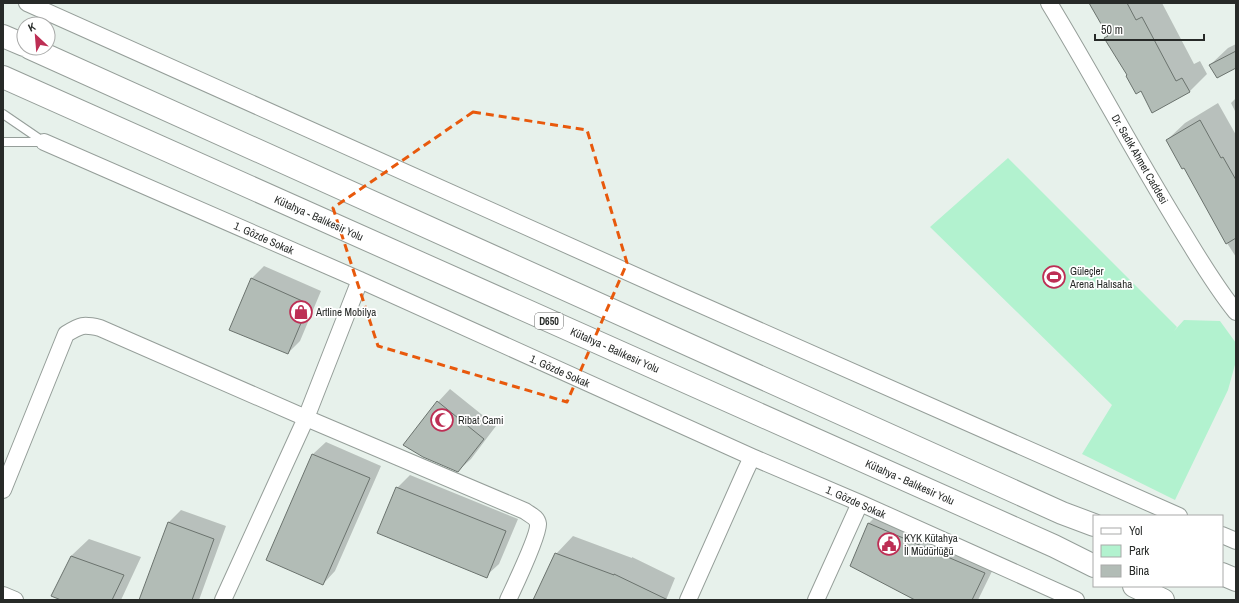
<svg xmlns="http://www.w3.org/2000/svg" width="1239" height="603" font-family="'Archivo Narrow',sans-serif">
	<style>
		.green { fill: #b2f2cf }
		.shadow { fill: #0003 }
		.building { fill: #b2bcb6; stroke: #6b736e }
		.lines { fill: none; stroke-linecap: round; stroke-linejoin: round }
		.service-casing { stroke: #959e99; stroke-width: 10 }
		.minor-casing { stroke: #959e99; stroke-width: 18 }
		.trunk-casing { stroke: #959e99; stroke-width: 24 }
		.service { stroke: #fff; stroke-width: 8 }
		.minor { stroke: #fff; stroke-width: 16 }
		.trunk { stroke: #fff; stroke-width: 22 }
		.marked { fill: none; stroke: #e8590c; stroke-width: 3; stroke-dasharray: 8 5; stroke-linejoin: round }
		.labels { text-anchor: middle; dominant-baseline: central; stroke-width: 3.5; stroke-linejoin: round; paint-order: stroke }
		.shield { fill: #fff; stroke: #686a68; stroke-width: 1 }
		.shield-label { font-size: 10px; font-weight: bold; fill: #272a28 }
		.street-label { font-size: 11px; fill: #272a28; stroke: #fff }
		.poi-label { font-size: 11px; fill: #272a28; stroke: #fff; text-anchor: start }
	</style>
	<rect width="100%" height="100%" fill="#e7f1eb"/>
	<!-- green -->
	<path class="green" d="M1008,158L1177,327L1174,331L1184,320L1220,321L1236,343V361L1228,390L1175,500L1082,454L1112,405L930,227Z"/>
	<!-- shadow -->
	<path class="shadow" d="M1090,3H1162L1194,64L1200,61L1207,74L1190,91L1142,90L1128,75L1105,38L1109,35Z
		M1236,44V67L1210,65L1228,48Z
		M1236,98V113L1231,103Z
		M1218,103L1236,135V257L1227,243L1184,167L1167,140L1185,123Z
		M264,266L321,291L300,341L288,353L251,279Z
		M450,389L496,426L471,459L458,471L404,445L438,402Z
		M326,442L381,466L335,571L323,584L267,560L313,454Z
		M410,475L518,519L499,564L486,576L397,488Z
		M181,510L226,526L199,600H140L169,522Z
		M881,511L997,561L978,600H917L851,566L869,523Z
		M573,536L632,558V557L675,578L666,600H534L556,554Z
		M89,539L141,557L121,600H64L71,556Z"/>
	<!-- building -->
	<path class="building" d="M1089,3H1127L1136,20L1142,17L1176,81L1182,78L1190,92L1152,113L1141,91L1136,94L1126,76L1127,75L1104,38L1108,36Z
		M1236,51V68L1217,78L1209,65Z
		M1200,120L1221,158L1223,157L1236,180V238L1226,244L1184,168L1182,169L1166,140Z
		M251,278L309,304L288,354L229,330Z
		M437,401L484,439L458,472L423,457L403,445Z
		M312,454L370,478L323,585L266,560Z
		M396,487L506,531L487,578L377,533Z
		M168,522L214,539L192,600H139Z
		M868,523L985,573L972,600H915L850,566Z
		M555,553L614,575V574L668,600H533Z
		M71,556L124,575L112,600H61L51,596Z"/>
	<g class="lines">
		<!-- service casing -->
		<g class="service-casing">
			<path id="service" d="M3,114L44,142
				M3,142H43"/>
		</g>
		<!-- minor casing -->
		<g class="minor-casing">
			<path id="minor" d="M27,3L681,296L1179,516
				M1049,3C1094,77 1134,153 1179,226C1197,255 1214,285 1236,312
				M44,142L360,280L752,457L860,503L1076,600
				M3,490L66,334C81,325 83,324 100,328L306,418L525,511C530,515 537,517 538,524C539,535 514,587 508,600
				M1222,535L1236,541
				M3,595L15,600
				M223,600L306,418L360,280
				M688,600L745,472L752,457
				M816,600L860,503"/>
		</g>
		<!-- trunk casing -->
		<g class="trunk-casing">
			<path id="trunk" d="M3,36L24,45
				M30,48L1062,513L1094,525
				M3,77L1054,546L1094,566
				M1222,574L1236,580
				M1134,586L1163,600"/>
		</g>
		<!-- service -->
		<use href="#service" class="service"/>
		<!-- minor -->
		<use href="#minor" class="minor"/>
		<!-- trunk -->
		<use href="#trunk" class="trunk"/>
	</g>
	<!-- marked area -->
	<path class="marked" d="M473,112L587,130L627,263L567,402L378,346L333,208Z"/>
	<!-- icons -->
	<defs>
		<g id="stadium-ring" transform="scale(1.15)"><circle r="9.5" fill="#fff" stroke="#bd2e54" stroke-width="1.5"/><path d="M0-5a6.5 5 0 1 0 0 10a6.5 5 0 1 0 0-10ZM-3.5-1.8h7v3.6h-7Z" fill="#bd2e54"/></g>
		<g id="shop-ring" transform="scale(1.15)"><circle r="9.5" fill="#fff" stroke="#bd2e54" stroke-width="1.5"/><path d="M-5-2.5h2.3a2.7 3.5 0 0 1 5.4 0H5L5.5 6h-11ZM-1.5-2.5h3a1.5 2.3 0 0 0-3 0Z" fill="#bd2e54"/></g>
		<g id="mosque-ring" transform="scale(1.15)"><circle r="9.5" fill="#fff" stroke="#bd2e54" stroke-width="1.5"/><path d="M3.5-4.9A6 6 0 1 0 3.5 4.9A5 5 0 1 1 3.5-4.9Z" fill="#bd2e54"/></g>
		<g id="civic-ring" transform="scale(1.15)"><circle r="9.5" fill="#fff" stroke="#bd2e54" stroke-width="1.5"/><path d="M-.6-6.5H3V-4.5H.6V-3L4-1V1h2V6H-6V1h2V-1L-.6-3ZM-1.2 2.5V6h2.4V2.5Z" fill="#bd2e54"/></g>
	</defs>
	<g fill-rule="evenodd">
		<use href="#stadium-ring" x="1054" y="277"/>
		<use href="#shop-ring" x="301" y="312"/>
		<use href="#mosque-ring" x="442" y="420"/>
		<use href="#civic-ring" x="889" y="544"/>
	</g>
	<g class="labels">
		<!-- shield labels -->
		<rect class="shield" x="535" y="313" width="28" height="16" rx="3"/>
		<g class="shield-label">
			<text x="549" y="321">D650</text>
		</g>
		<!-- street labels -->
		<g class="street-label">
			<text transform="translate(1140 159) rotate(60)">Dr. Sadık Ahmet Caddesi</text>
			<text transform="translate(319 218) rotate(24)">Kütahya - Balıkesir Yolu</text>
			<text transform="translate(264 238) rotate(24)">1. Gözde Sokak</text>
			<text transform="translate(615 350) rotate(24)">Kütahya - Balıkesir Yolu</text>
			<text transform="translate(560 371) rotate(24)">1. Gözde Sokak</text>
			<text transform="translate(910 482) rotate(24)">Kütahya - Balıkesir Yolu</text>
			<text transform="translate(856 502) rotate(24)">1. Gözde Sokak</text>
		</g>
		<!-- poi labels -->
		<g class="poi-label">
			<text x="1070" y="271">Güleçler<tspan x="1070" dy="13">Arena Halısaha</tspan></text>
			<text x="316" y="312">Artline Mobilya</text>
			<text x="458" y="420">Ribat Cami</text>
			<text x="904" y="538">KYK Kütahya<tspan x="904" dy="13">İl Müdürlüğü</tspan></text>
		</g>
	</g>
	<!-- border -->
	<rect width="1239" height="603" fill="none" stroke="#272a28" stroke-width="8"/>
	<!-- legend -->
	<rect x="1093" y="515" width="130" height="72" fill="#ffffff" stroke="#a9aaa9"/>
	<rect x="1101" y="528" width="20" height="6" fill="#ffffff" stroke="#a9aaa9"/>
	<text x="1129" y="535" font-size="12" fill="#272a28">Yol</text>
	<rect x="1101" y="545" width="20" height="12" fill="#b2f2cf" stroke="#a9aaa9"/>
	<text x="1129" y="555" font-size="12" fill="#272a28">Park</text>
	<rect x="1101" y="565" width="20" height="12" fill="#b2bcb6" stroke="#a9aaa9"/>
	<text x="1129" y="575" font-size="12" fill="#272a28">Bina</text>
	<!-- north arrow -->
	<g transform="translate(36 36) rotate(334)"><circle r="19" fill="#ffffff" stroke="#a9aaa9"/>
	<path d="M0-3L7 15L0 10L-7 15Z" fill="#bd2e54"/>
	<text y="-6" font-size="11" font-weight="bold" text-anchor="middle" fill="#272a28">K</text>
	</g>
	<!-- scale -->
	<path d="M1095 34v6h109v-6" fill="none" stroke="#272a28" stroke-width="2"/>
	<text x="1101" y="34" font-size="12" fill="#272a28" stroke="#ffffff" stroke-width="3" paint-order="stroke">50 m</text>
</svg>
